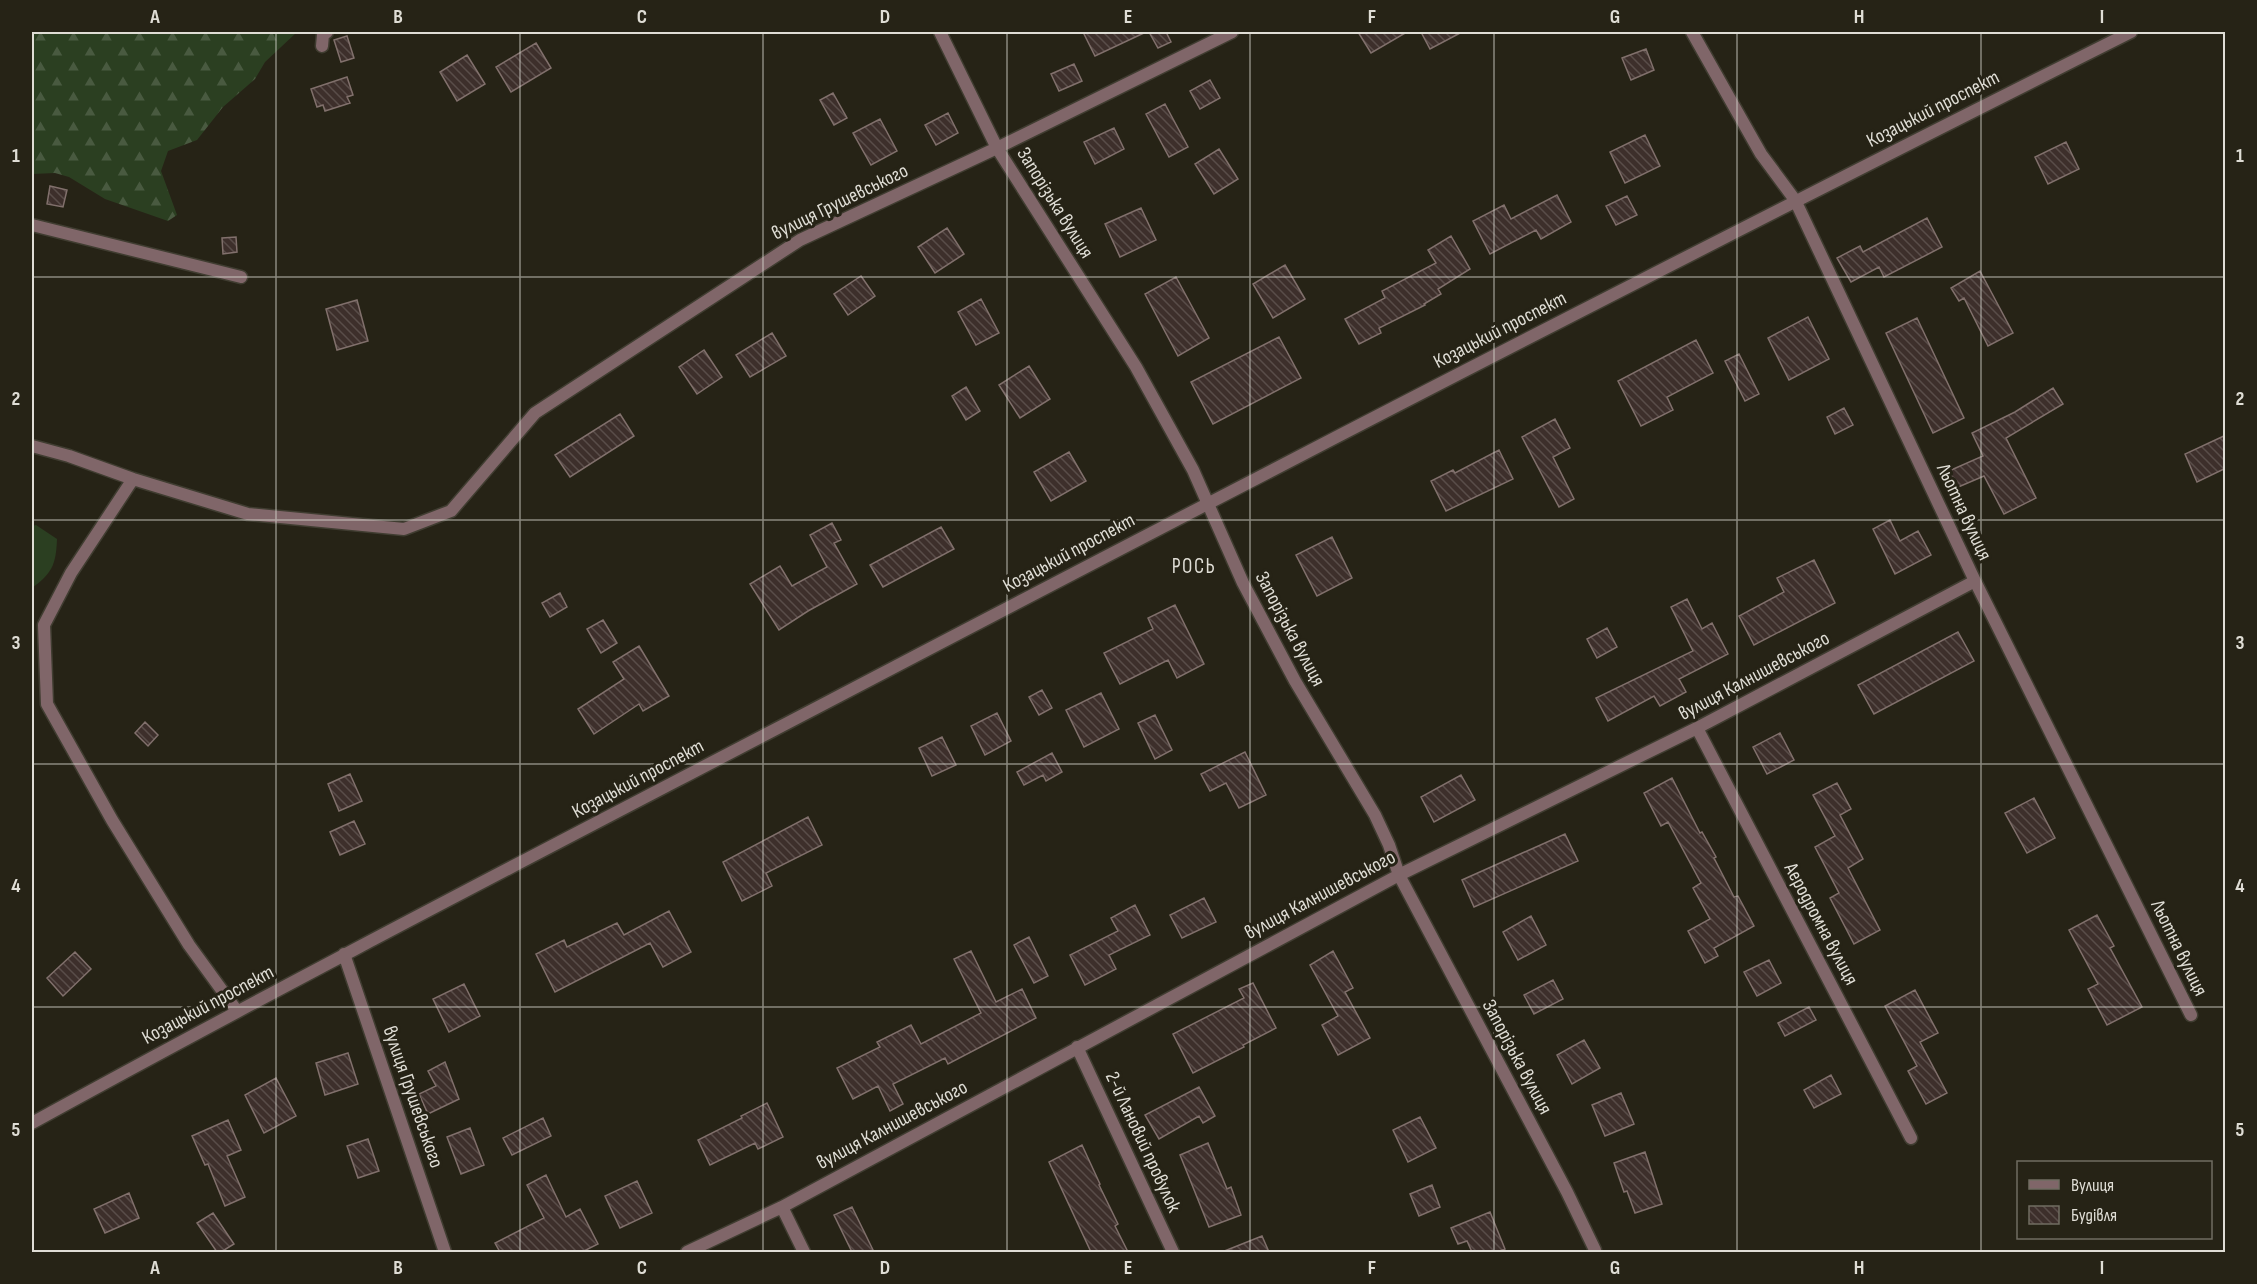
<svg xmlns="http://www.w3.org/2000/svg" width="2257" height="1284" font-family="'Sofia Sans Condensed',sans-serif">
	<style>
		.green { fill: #2b3f21 }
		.forest { fill: url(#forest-firs) }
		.building { fill: url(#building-back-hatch); stroke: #81706c; stroke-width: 1.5 }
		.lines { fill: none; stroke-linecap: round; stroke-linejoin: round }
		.minor-casing { stroke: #403d31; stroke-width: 15 }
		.minor { stroke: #806669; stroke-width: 12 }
		.grid { fill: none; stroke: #dfddd5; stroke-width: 1.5; stroke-opacity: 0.55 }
		.labels { text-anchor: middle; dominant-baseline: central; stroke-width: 6; stroke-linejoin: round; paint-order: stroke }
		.street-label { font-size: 20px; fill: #dfddd5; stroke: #262316 }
		.neighbourhood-label { font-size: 21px; letter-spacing: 1.5px; fill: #dfddd5; stroke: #262316 }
		.neatline { fill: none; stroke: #dfddd5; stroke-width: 2 }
		.grid-label { font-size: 20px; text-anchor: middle; font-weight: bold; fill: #dfddd5 }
	</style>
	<defs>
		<pattern id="forest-firs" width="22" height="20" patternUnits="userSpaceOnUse" patternTransform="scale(1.5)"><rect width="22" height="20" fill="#2b3f21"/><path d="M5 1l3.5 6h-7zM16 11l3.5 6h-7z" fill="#495a40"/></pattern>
		<pattern id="building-back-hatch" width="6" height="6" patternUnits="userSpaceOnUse" patternTransform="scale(1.5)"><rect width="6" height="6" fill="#3d2f2b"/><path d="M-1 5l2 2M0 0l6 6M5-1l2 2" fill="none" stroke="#594d49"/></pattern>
	</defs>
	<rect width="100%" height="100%" fill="#262316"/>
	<!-- green -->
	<path class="green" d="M36,525L57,539C56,565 52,573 32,588V526Z"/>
	<!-- forest -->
	<path class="forest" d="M32,32H297L265,62L255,79L223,107L197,140L168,151L161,171L177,215L168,221L105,199L69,177L55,173L32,174Z"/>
	<!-- building -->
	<path class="building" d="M1083,32H1146L1095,56Z
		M1149,32H1166L1171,42L1158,48Z
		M1358,32H1407L1371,53Z
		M1421,32H1462L1430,49Z
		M347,36L354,58L341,62L334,40Z
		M536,43L551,68L511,92L496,67Z
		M1646,49L1654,70L1631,80L1622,58Z
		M467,55L485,84L457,101L440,72Z
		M1074,64L1082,81L1059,91L1051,74Z
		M347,77L353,95L347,97L350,103L325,111L323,105L317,107L311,89Z
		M1210,80L1220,98L1200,109L1190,91Z
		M833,93L847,118L834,125L820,100Z
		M1165,104L1188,147L1169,157L1146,114Z
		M948,113L958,133L936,145L925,125Z
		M880,119L897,151L871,165L853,133Z
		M1114,128L1124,149L1095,164L1084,142Z
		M1645,135L1660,166L1625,183L1610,152Z
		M2066,142L2079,169L2048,184L2035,157Z
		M1219,149L1238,179L1214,194L1195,164Z
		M50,186L67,190L63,207L47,204Z
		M1557,195L1571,222L1541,239L1536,230L1490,254L1473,221L1504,205L1511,219Z
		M1627,196L1637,215L1616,225L1606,206Z
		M1141,208L1156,240L1120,257L1105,224Z
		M1927,218L1942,247L1884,277L1879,267L1851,282L1837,258L1860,246L1863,252Z
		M947,228L964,254L935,273L918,247Z
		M1451,236L1470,269L1438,289L1441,294L1424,304L1425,305L1379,328L1381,333L1359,344L1345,319L1385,298L1382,291L1436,263L1428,250Z
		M236,237L237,252L223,254L222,238Z
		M1285,265L1305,299L1273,318L1253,284Z
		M1980,271L2013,333L1988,346L1964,298L1959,301L1951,288Z
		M861,276L875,296L848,315L834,294Z
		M1176,277L1209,338L1178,356L1145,294Z
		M981,299L999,333L976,345L958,312Z
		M357,300L368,341L337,350L326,309Z
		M1808,317L1829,359L1789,380L1768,338Z
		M1917,318L1964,418L1933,433L1886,333Z
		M772,333L786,356L750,377L736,355Z
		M1279,337L1301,378L1213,424L1191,382Z
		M1696,340L1713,373L1667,397L1673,410L1641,426L1618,381Z
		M704,350L722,377L697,394L679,367Z
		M1739,354L1759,394L1745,401L1725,361Z
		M1029,366L1050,399L1020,418L999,385Z
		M966,387L980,411L966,420L952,396Z
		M2053,388L2063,404L2006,438L2036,498L2004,514L1984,476L1956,488L1949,471L1983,456L1972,433L2015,412Z
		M1844,408L1853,425L1835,434L1827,417Z
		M620,414L634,436L570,477L555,455Z
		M1555,419L1570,448L1553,457L1574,499L1559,507L1522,437Z
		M2226,435V468L2197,482L2185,454Z
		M1499,450L1513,479L1446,511L1431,481L1453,470L1455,473Z
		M1069,452L1086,481L1051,501L1034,472Z
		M1890,520L1900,541L1918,531L1931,555L1895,574L1873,529Z
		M832,523L841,540L834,543L857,584L808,611L779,630L750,584L780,566L792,586L827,567L810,535Z
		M941,527L954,549L883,587L870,565Z
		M1332,537L1352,578L1317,596L1296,555Z
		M1814,560L1835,603L1754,645L1739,616L1784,592L1777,578Z
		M560,593L567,607L550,617L542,603Z
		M1687,599L1702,629L1712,623L1728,654L1679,679L1686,692L1660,706L1654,696L1608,721L1596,698L1693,651L1671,607Z
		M1175,605L1204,664L1177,678L1168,660L1120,684L1104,653L1153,629L1148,618Z
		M603,620L617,643L601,653L587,629Z
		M1607,628L1617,647L1597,658L1587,639Z
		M1958,632L1974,661L1874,714L1858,685Z
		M639,646L669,696L643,711L639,704L594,734L578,709L624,679L613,662Z
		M1042,690L1052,708L1039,715L1029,697Z
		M1101,693L1119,729L1084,747L1066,710Z
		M997,713L1011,741L985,755L971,726Z
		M1155,715L1172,750L1155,759L1138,723Z
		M145,722L158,735L148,746L135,733Z
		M1780,733L1794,760L1767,774L1753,747Z
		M942,737L956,765L932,776L919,748Z
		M1245,752L1266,795L1239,808L1226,783L1210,791L1201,774Z
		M1052,753L1062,772L1046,781L1043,775L1024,785L1017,772Z
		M350,774L362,801L339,811L328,784Z
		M1461,775L1475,800L1434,822L1421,797Z
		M1672,778L1700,833L1702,832L1716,857L1714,858L1734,897L1738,896L1754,926L1714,948L1718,956L1705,963L1688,931L1710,919L1693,888L1701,883L1668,822L1661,826L1644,793Z
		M1837,783L1851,809L1840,815L1863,859L1848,868L1880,930L1854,944L1830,898L1839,893L1815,847L1835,836L1813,795Z
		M2034,798L2055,838L2027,853L2005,813Z
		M808,817L822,845L766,873L772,886L742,901L723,862Z
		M354,821L365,844L340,855L330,832Z
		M1565,834L1578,861L1474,907L1462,880Z
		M1204,898L1216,922L1182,938L1170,915Z
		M1135,905L1150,935L1109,955L1116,969L1085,985L1070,955L1118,931L1111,918Z
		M669,911L691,952L663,967L650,943L555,992L536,954L564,940L567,947L617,923L624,935Z
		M2097,915L2114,946L2110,948L2142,1007L2107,1025L2088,989L2098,984L2069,930Z
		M1531,916L1546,945L1518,960L1503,932Z
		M1029,937L1048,976L1034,983L1014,945Z
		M971,951L996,1002L1022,989L1036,1018L948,1064L945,1058L893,1084L903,1104L890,1111L878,1086L853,1099L837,1068L880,1047L877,1042L911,1025L921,1044L981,1013L954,959Z
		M1333,951L1353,988L1345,992L1370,1038L1338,1055L1322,1025L1338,1016L1310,965Z
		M75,952L91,969L63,996L47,978Z
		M1769,960L1781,983L1757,996L1744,972Z
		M1553,980L1563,999L1534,1014L1524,995Z
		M1253,983L1276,1028L1243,1045L1244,1047L1193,1073L1173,1034L1244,998L1239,989Z
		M464,984L480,1016L449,1032L433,999Z
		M1915,990L1938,1033L1920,1042L1947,1093L1926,1104L1908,1071L1917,1066L1885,1006Z
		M1809,1007L1816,1020L1785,1036L1778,1023Z
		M1584,1040L1600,1068L1572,1084L1557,1055Z
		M348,1053L358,1084L325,1095L316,1063Z
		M445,1062L459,1099L428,1114L419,1094L436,1086L428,1071Z
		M1831,1075L1841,1094L1814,1108L1804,1090Z
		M276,1078L296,1116L264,1133L245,1095Z
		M1199,1087L1215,1116L1203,1123L1199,1116L1159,1139L1145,1115Z
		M1621,1093L1634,1124L1605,1136L1592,1105Z
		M767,1103L783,1137L758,1149L755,1143L710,1165L698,1140L742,1118L741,1116Z
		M1420,1117L1436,1148L1408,1162L1393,1130Z
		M543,1118L551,1136L512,1155L503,1138Z
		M228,1120L241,1150L227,1156L245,1197L225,1206L208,1164L205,1165L192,1136Z
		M470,1128L484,1165L461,1174L447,1137Z
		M368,1139L379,1171L358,1178L347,1146Z
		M1208,1143L1227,1189L1231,1187L1241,1215L1209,1227L1180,1155Z
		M1082,1145L1100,1184L1099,1185L1118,1224L1115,1226L1128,1252H1091L1049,1162Z
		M1645,1152L1662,1204L1635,1213L1627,1191L1624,1192L1614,1163Z
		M546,1175L566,1217L580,1209L598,1244L582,1252H500L495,1243L544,1218L527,1185Z
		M637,1181L652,1213L620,1228L605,1196Z
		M1432,1185L1440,1207L1419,1216L1410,1194Z
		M129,1193L139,1218L105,1233L94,1209Z
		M852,1207L874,1252H852L834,1215Z
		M1490,1212L1505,1249L1497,1252H1472L1467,1241L1458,1244L1451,1228Z
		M213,1213L234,1244L221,1252H217L197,1223Z
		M1262,1236L1269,1252H1222Z"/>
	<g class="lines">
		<!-- minor casing -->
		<g class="minor-casing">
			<path id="minor" d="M940,32L997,148L1136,367L1193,470L1243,583L1295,681L1375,815L1389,845L1399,875L1567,1192L1595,1250
				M1692,32L1761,154L1795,200L1975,581L2191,1015
				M322,46L323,35L327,32
				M32,225L241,277
				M32,446L69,456L133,479L248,514L404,529L451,511L535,413L800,240L997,148L1232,32
				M133,479L71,573L44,625L47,704L112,820L189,945L237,1011
				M1697,728L1911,1138
				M344,954L445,1252
				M1077,1047L1173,1252
				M32,1123C292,980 556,844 820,706C1255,478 1692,252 2131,32
				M782,1207L804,1252
				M687,1252L782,1207L1399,875L1697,728L1975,581"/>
		</g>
		<!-- minor -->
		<use href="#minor" class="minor"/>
	</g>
	<!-- grid -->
	<path class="grid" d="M276,32V1252M520,32V1252M763,32V1252M1007,32V1252M1250,32V1252M1494,32V1252M1737,32V1252M1981,32V1252M32,277H2226M32,520H2226M32,764H2226M32,1007H2226"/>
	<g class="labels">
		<!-- street labels -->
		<g class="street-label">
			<text transform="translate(1933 109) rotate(-27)">Козацький проспект</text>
			<text transform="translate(840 202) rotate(-26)">вулиця Грушевського</text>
			<text transform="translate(1055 203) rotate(58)">Запорізька вулиця</text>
			<text transform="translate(1500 330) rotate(-27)">Козацький проспект</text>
			<text transform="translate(1964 512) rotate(65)">Льотна вулиця</text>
			<text transform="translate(1069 553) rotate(-28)">Козацький проспект</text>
			<text transform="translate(1290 629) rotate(62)">Запорізька вулиця</text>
			<text transform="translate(1754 676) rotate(-28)">вулиця Калнишевського</text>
			<text transform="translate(638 779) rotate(-28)">Козацький проспект</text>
			<text transform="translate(1320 895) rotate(-28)">вулиця Калнишевського</text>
			<text transform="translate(1821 924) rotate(62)">Аеродромна вулиця</text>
			<text transform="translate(2179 948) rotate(64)">Льотна вулиця</text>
			<text transform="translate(208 1005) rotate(-28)">Козацький проспект</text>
			<text transform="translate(1517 1057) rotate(62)">Запорізька вулиця</text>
			<text transform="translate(413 1097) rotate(71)">вулиця Грушевського</text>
			<text transform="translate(892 1125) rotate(-28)">вулиця Калнишевського</text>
			<text transform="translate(1143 1142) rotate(65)">2-й Лановий провулок</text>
		</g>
		<!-- neighbourhood labels -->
		<g class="neighbourhood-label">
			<text x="1194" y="566">РОСЬ</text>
		</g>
	</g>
	<!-- border -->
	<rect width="2257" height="1284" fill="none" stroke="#262316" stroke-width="66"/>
	<!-- legend -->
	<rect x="2017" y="1161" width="195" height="78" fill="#262316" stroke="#706d62" stroke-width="1.5"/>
	<rect x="2029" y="1180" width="30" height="9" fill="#806669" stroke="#706d62" stroke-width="1.5"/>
	<text x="2071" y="1191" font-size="18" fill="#dfddd5">Вулиця</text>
	<rect x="2029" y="1206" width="30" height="18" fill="url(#building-back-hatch)" stroke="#706d62" stroke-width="1.5"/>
	<text x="2071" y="1221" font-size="18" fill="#dfddd5">Будівля</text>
	<rect x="33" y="33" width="2191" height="1218" class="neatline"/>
	<g class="grid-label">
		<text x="155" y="23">A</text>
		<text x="398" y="23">B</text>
		<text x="642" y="23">C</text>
		<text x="885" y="23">D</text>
		<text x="1128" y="23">E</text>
		<text x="1372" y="23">F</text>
		<text x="1615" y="23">G</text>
		<text x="1859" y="23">H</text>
		<text x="2102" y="23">I</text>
		<text x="16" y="162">1</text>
		<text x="2240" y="162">1</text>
		<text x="16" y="405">2</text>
		<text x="2240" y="405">2</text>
		<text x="16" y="649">3</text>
		<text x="2240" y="649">3</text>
		<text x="16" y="892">4</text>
		<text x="2240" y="892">4</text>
		<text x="16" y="1136">5</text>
		<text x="2240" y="1136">5</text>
		<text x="155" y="1274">A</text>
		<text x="398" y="1274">B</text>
		<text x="642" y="1274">C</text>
		<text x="885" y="1274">D</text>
		<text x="1128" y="1274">E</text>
		<text x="1372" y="1274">F</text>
		<text x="1615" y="1274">G</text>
		<text x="1859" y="1274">H</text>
		<text x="2102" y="1274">I</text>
	</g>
</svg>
